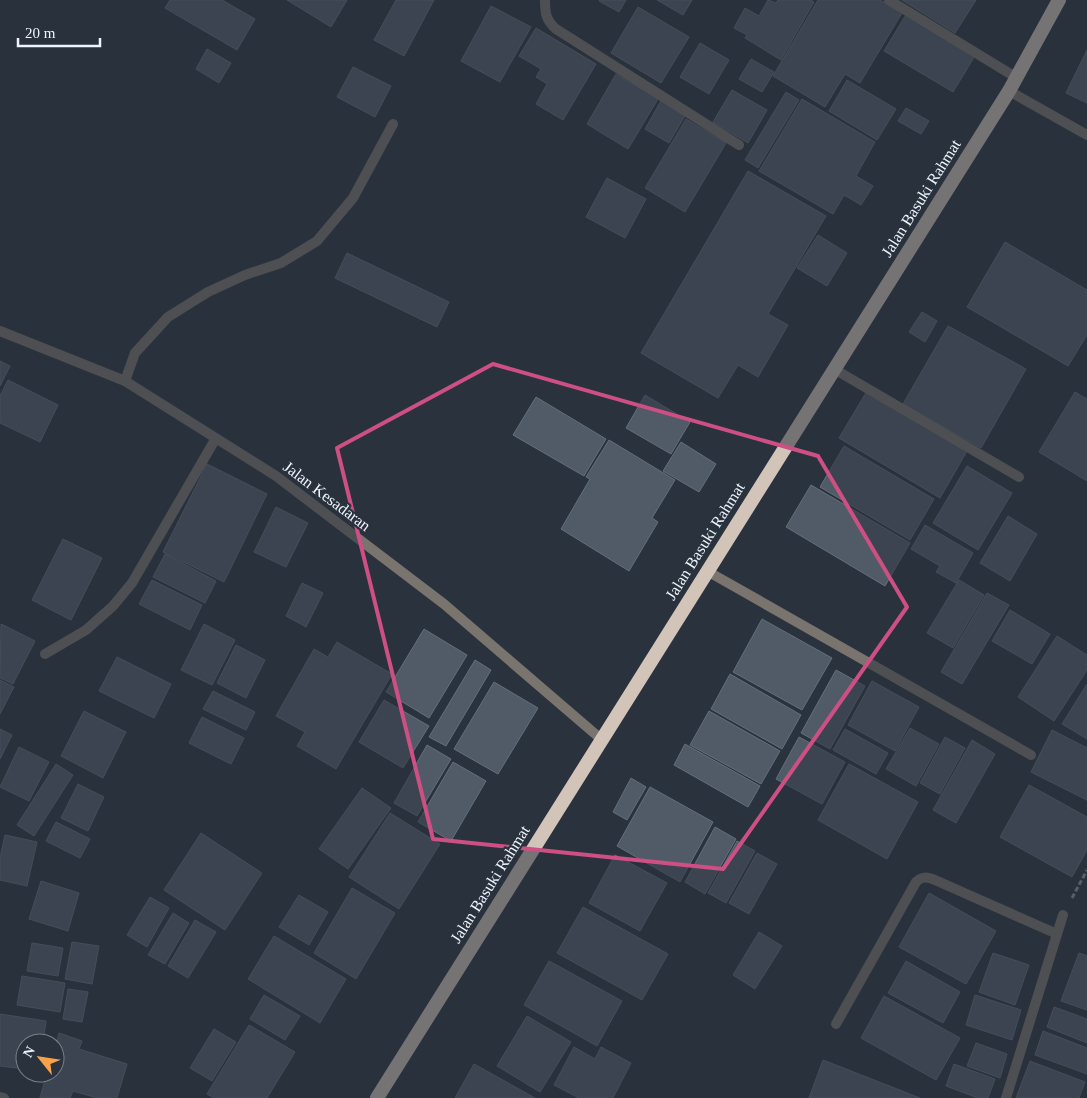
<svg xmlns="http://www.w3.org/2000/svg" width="1087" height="1098" font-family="Georgia,serif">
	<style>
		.building { fill: #515b68; stroke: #656f7c }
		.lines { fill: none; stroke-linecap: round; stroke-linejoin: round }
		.path { stroke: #8c949d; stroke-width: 3; stroke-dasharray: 5 2.5; stroke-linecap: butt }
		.minor { stroke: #7a746f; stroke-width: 10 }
		.tertiary { stroke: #7a746f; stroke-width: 10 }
		.trunk { stroke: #d2c4b9; stroke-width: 14 }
		.marked { fill: none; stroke: #cd4f83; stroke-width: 4; stroke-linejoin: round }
		.labels { text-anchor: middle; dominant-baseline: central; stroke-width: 4.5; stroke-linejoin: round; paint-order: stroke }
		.street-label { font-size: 16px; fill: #eef4fc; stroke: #29323d }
	</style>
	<rect width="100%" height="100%" fill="#29323d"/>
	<!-- building -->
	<path class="building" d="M170,0H222L255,19L237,50L165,8Z
		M287,0H347L331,27Z
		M396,0H434L404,56L374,40Z
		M600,0H626L619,12L599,1Z
		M657,0H692L683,15Z
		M768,0L776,3L778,0H810L814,2L781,60L745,38L747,35L734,28L745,8L759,16Z
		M818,0H880L902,13L860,83L845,74L825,107L773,76Z
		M902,0H976L955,33Z
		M491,6L531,27L500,82L461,61Z
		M638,7L689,37L661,83L611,53Z
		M907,13L976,54L953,92L884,51Z
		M536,28L596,64L563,120L536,104L547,84L536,77L541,69L519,56Z
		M700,43L729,60L709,94L680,77Z
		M207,49L231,63L219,83L196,69Z
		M1087,50V103L1066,93Z
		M751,59L774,72L762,92L739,79Z
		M353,67L391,86L375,117L337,97Z
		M616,74L658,99L628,149L587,124Z
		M847,80L896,109L877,140L829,111Z
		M732,90L767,110L748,143L713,122Z
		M786,92L799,100L758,168L745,160Z
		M662,99L686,114L669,143L645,129Z
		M802,99L875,142L856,176L873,186L861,205L844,195L833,214L759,171Z
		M906,108L929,121L921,134L898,121Z
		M686,119L726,143L685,212L645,188Z
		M748,171L826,216L768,314L788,325L758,377L738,365L718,398L641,353Z
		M607,178L646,199L625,238L586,217Z
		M818,235L847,253L827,286L797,268Z
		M1005,242L1087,290V335L1068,366L967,307Z
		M347,253L449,302L437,327L335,278Z
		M922,312L937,321L925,342L909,332Z
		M948,326L1026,369L981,448L903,404Z
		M0,361L10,366L0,386Z
		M8,380L58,405L40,442L0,423V396Z
		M867,391L967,451L940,498L839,438Z
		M1075,392L1087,399V481L1039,452Z
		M645,395L690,422L671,454L626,428Z
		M536,397L606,439L584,476L513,435Z
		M609,440L675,480L652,518L658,522L629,571L561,529L590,479L586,477Z
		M681,442L716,464L699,492L663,471Z
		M844,446L934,499L910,540L820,487Z
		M207,464L267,494L224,582L163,552Z
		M967,466L1012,493L978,550L933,523Z
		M811,485L910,543L885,586L786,527Z
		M276,507L308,523L286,567L254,552Z
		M1008,516L1037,534L1010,581L980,563Z
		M925,525L973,553L956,583L936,572L940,566L911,549Z
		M63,539L102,558L71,620L32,600Z
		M165,554L216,581L205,603L153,577Z
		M152,580L202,605L190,630L139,604Z
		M959,580L984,595L953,648L927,633Z
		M302,583L323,593L306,627L286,616Z
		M987,593L1009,605L962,684L941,672Z
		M1010,610L1050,634L1032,664L992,641Z
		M762,619L832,658L802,710L733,672Z
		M1,624L35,641L13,684L0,678Z
		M204,624L235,640L212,685L181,670Z
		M424,629L467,655L429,718L386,692Z
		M1057,636L1087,655V670L1054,721L1018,697Z
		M337,642L392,674L336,769L297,746L305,732L276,716L314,649L328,657Z
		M236,645L265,660L246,698L217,683Z
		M117,657L171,684L154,718L99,691Z
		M475,660L491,670L446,746L429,737Z
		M836,670L865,686L830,749L801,733Z
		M730,674L801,715L782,749L711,709Z
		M0,680L14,687L0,714Z
		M872,681L919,707L895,751L848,725Z
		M494,682L538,708L498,774L454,749Z
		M1087,684V739L1062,724Z
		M213,691L255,712L246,730L203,709Z
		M384,700L429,726L403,768L359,742Z
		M84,711L126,732L103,778L61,756Z
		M709,711L780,751L761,784L690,745Z
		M202,717L244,738L231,764L189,743Z
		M910,728L939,744L916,786L886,769Z
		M0,729L12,735L0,759Z
		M845,729L888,753L876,774L833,750Z
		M1052,730L1087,748V800L1031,772Z
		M799,737L845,762L822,804L776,779Z
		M945,737L965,748L940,794L920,783Z
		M972,740L995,754L956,823L933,810Z
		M685,744L760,786L748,807L674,765Z
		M427,745L451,759L417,816L394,803Z
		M19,747L49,762L29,801L0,787Z
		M453,762L486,781L451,841L418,822Z
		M56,764L73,775L34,836L17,825Z
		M849,764L918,802L887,859L818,820Z
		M631,778L646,787L627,820L613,812Z
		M78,784L104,797L88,831L61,818Z
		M1029,785L1087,817V850L1072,877L1000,837Z
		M650,787L713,822L680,882L617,846Z
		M362,788L391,808L348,869L319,849Z
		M390,813L440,844L399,909L349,877Z
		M56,822L90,839L80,858L46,841Z
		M715,827L736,839L705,894L685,882Z
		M201,833L262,873L225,930L164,890Z
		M5,835L37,842L27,886L0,880V858Z
		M737,841L755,851L726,903L708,893Z
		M757,853L777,864L749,914L729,903Z
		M615,855L667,883L640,931L589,903Z
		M41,881L79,893L68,931L29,919Z
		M352,888L395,913L356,979L314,953Z
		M929,893L996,931L966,984L899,947Z
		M299,895L328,912L309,945L279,927Z
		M150,897L169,908L147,947L127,935Z
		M583,907L668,954L642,1000L557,953Z
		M173,913L189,923L165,964L148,955Z
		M195,920L216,932L188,978L168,966Z
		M759,932L782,946L755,989L733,975Z
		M274,936L346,979L320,1023L248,979Z
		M72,942L99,946L92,984L65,979Z
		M32,943L63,948L58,976L27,971Z
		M993,953L1029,965L1015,1005L979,992Z
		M1079,953L1087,956V1010L1061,1001Z
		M549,961L622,1001L597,1046L524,1005Z
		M906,961L960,992L943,1023L888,993Z
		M22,976L65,983L60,1012L17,1005Z
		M68,989L88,992L82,1022L63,1019Z
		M264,995L300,1016L285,1040L250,1019Z
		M975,995L1021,1010L1012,1040L966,1025Z
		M884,996L960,1038L936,1080L861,1038Z
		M1054,1007L1087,1019V1043L1047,1027Z
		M0,1014L46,1021L43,1043H25V1069L0,1066Z
		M527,1016L571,1042L540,1092L497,1066Z
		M249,1025L295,1052L267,1098H214L207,1094Z
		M214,1029L236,1042L212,1081L190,1068Z
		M1043,1031L1087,1048V1074L1035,1055Z
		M59,1033L82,1041L79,1049L127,1064L117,1098H97L73,1091L70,1098H40L47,1073H55V1048Z
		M976,1043L1007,1054L1000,1078L967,1066Z
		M574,1047L595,1059L601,1047L631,1063L613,1098H579L554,1085Z
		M823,1060L920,1098H809Z
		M1030,1061L1085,1082L1079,1098H1016Z
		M474,1064L535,1098H455Z
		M954,1064L995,1079L988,1098H978L946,1086Z"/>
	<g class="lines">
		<!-- path -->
		<path class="path" d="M1072,898L1087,870"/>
		<!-- minor -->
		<path class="minor" d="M545,0C545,14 546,20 556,29L739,145
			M889,0L1017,78
			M0,331L125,381L276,476L444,604L601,739
			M834,369L1019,477
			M125,381L135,353L168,317L208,292L245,275L281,263L317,241L353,198L393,124
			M707,571L1031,755
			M45,654L86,630L113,606L132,583L216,438
			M836,1024L916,882C922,876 927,877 935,880L1057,934
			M0,1097L4,1098
			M1006,1098L1063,915"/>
		<!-- tertiary -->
		<path class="tertiary" d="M1009,91L1087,135"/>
		<!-- trunk -->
		<path class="trunk" d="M377,1098L1009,91L1059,0"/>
	</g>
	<!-- marked area -->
	<path d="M0 0H1087V1098H0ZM493,364L818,456L907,607L723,869L433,839L337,448Z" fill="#29323d" fill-opacity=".55" fill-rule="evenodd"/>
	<path class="marked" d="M493,364L818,456L907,607L723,869L433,839L337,448Z"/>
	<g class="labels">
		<!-- street labels -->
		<g class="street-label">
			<text transform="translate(921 198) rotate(-58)">Jalan Basuki Rahmat</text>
			<text transform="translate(327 496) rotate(37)">Jalan Kesadaran</text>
			<text transform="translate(705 541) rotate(-58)">Jalan Basuki Rahmat</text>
			<text transform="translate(490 884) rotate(-58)">Jalan Basuki Rahmat</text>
		</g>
	</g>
	<!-- north arrow -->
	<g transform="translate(40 1058) rotate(300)"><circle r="24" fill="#29323d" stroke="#788089"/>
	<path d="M0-4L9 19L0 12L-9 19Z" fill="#f7a14a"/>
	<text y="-8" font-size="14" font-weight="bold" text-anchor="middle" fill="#eef4fc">N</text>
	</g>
	<!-- scale -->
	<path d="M18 38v8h82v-8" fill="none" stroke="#eef4fc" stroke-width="2.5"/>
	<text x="25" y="38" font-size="15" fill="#eef4fc" stroke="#29323d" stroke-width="4" paint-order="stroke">20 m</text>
</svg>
